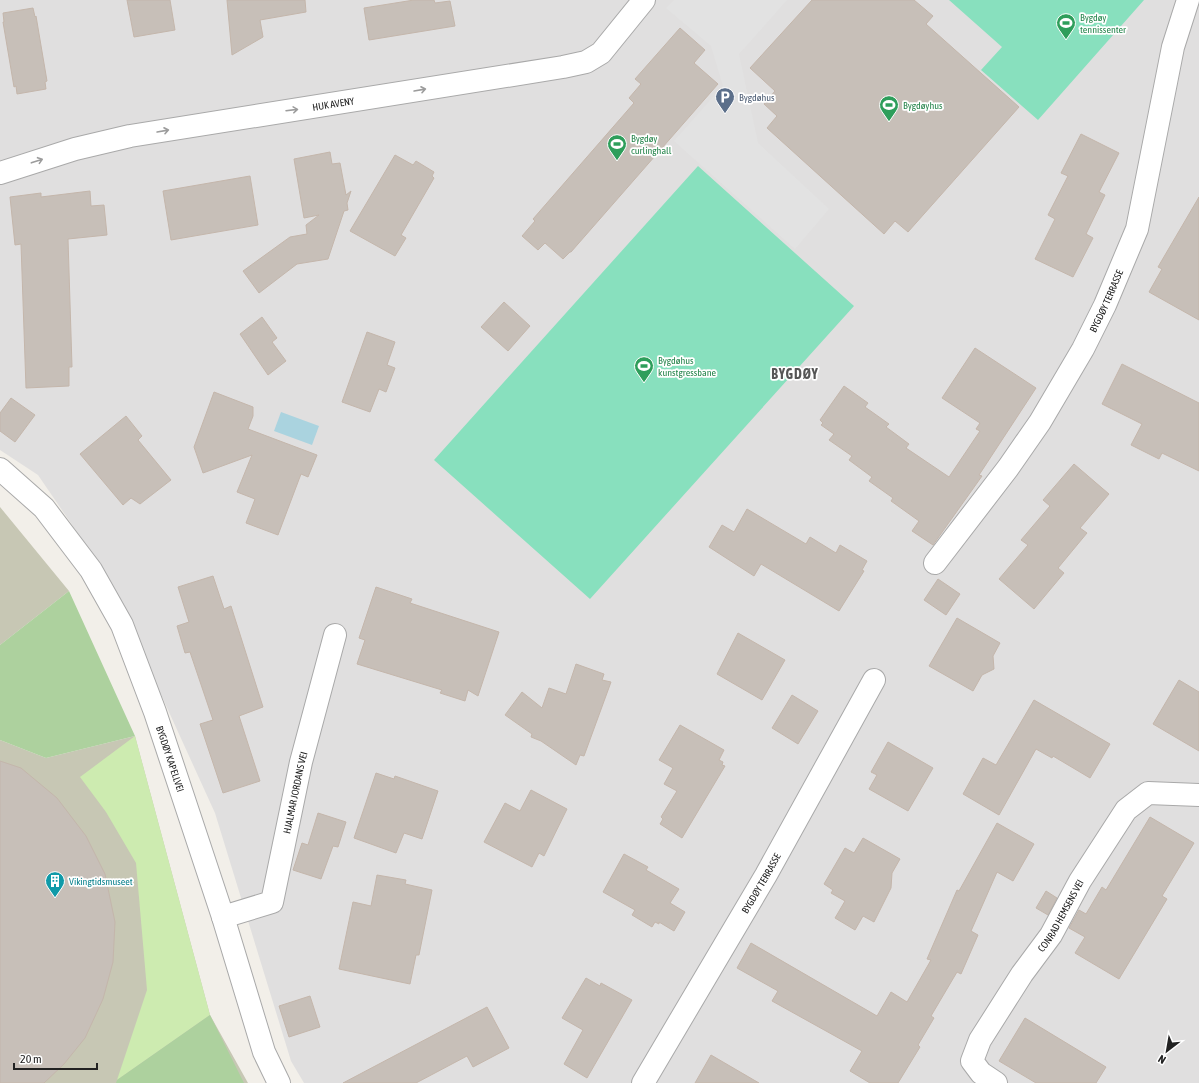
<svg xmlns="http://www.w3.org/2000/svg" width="1199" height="1083" font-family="'Asap Condensed',sans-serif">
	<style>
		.residential { fill: #e0dfdf }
		.construction { fill: #c7c7b4 }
		.grass { fill: #cdebb0 }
		.forest { fill: #add19e }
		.pitch { fill: #88e0be }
		.parking { fill: #e2e2e2 }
		.water { fill: #aad3df }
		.building { fill: #c7bfb8; stroke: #c4b6ab }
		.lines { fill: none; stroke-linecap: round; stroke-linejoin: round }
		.minor-casing { stroke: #a9a9a9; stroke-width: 24 }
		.minor { stroke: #fff; stroke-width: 22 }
		.oneway { stroke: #9c9c9c }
		.labels { text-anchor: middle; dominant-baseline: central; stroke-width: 3.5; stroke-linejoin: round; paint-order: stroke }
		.leisure-label { font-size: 10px; fill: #27864d; stroke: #fff; text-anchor: start }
		.service-label { font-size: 10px; fill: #4e5e75; stroke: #fff; text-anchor: start }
		.street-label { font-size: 10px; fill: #222; stroke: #fff }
		.culture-label { font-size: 10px; fill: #0d838f; stroke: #fff; text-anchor: start }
		.district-label { font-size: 14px; font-weight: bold; letter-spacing: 1px; fill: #555; stroke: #fff }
	</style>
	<rect width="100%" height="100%" fill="#f2efe9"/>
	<!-- residential -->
	<path class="residential" d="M0,0H1199V1083H304L291,1061L215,813L107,576L38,475L0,450Z"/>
	<!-- construction -->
	<path class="construction" d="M0,507L69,591L0,645Z
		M135,736L210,1015L248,1083H0V740L46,758Z"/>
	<!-- grass -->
	<path class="grass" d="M135,736L210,1015L117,1080L147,990L136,863L106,812L80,777Z"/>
	<!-- forest -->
	<path class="forest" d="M69,591L135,736L46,758L0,740V645Z
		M210,1015L244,1083H116L117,1080Z"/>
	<!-- pitch -->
	<path class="pitch" d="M949,0H1144L1038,120L981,70L1002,47Z
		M698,166L854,306L590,599L434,460Z"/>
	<!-- parking -->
	<path class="parking" d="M674,0H787L739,54L758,143L829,209L795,249L674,141L723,86L711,46L666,8Z"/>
	<!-- water -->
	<path class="water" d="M281,412L319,426L312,445L274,431Z"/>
	<!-- building -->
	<path class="building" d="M127,0H170L175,30L134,37Z
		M227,0H305L306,12L260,20L263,37L232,55Z
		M414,0H434L435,3L450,1L455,26L369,40L364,8Z
		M812,0H914L933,16L926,24L1019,107L908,232L895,221L884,234L767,128L777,116L764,104L775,91L750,68Z
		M33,8L35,17L36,16L47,81L45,82L46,89L17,94L16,86L14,87L3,22H4L3,13Z
		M680,28L705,50L694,63L718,84L571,252H570L563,259L545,243L538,250L522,236L535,221L533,219L634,103L629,98L641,84L635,79Z
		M1081,134L1119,153L1099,192L1105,195L1086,234L1093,238L1073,277L1035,259L1055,219L1048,215L1068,176L1061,173Z
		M330,152L332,164L340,163L346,195L351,191L347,203L348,210L344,211L328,259L297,264L259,293L243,271L290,237L307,234L306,225L319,215L304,218L294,159Z
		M395,155L413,165L416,161L434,172L432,176L434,178L401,235L406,238L395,256L350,231Z
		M250,176L258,225L171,240L163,191Z
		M90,191L91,206L104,205L107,235L68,239L72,367H69V386L26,388L21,244L15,245L10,197L41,193V197Z
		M1199,197V320L1149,292L1162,269L1158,267Z
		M504,302L530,326L508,351L481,327Z
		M262,317L277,338L272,342L286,361L268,375L240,334Z
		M367,332L395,342L387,365L395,368L386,392L379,389L370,412L342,402Z
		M975,348L1036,388L979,475L982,476L933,545L912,531L919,521L891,501L893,498L869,481L872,477L849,460L852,456L829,440L834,434L821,425L823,423L820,420L844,386L868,403L865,407L889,424L886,427L909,444L906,448L949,477L980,431L976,429L980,423L942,398Z
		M1122,364L1199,403V471L1162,453L1159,459L1131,445L1142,424L1102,404Z
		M214,392L253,407V416L248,429L317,455L308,477L301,474L278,535L246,523L255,499L237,492L252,455L203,473L194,447Z
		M11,398L35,415L15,442L0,431V413Z
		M126,416L142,436L138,440L171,480L140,504L131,498L123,505L80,454Z
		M1074,464L1109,494L1080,528L1087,533L1058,568L1064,573L1034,609L999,579L1028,545L1021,540L1050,506L1043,500Z
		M747,509L806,544L810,537L836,553L840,545L867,561L862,570L864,571L839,611L761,564L754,576L709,547L722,525L734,532Z
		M213,576L224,609L231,606L263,707L239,716L260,781L223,793L200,724L213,720L190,652L185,653L177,626L189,622L178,587Z
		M938,579L960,594L946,615L924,600Z
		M376,587L412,599L410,603L499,632L478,696L468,690L465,701L440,693L442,690L357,664L365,640L359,638Z
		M957,618L1000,643L993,656L994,669L982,675L973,691L929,666Z
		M738,633L785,660L762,700L717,674Z
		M576,664L604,674L602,680L611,682L584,756L580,755L576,765L541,741L531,737L532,734L505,715L522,692L542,708L549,688L566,694Z
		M1179,680L1199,692V751L1153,724Z
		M792,695L818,711L798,744L772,728Z
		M1034,700L1110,744L1090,778L1053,756L1052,758L1036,749L999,815L963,794L983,758L996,765Z
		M680,725L724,750L719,760L723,762L722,765L725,766L682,838L660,824L663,819L661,817L677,791L664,784L673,768L659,760Z
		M888,742L933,768L908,811L869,789L877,775L871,772Z
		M0,761L21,768L57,798L86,836L105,874L115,922L113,962L103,999L85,1038L64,1064L44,1083H0Z
		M376,773L394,779L395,776L438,791L422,839L404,833L396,853L354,838Z
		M531,790L567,809L544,856L539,853L532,867L484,842L505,803L520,811Z
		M318,813L346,822L338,847L333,846L321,879L293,870L302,843L308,845Z
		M1150,817L1194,843L1162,896L1167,899L1119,979L1075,953L1085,937L1069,928L1079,910L1086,914L1102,887L1106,890Z
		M997,823L1034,844L1013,881L997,872L971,931L978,935L961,974L957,972L931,1016L934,1018L918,1045L920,1047L898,1083H870L850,1071L862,1051L772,1001L778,991L737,968L751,943L877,1016L891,992L907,1002L931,960L927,959L957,890L959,891Z
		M863,838L900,859L892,873L891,888L874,922L863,916L855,930L835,918L845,901L831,893L833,890L824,884L845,848L854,853Z
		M624,854L648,867L646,870L679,889L670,903L685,912L674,931L659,922V924L655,922L652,927L632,915L635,910L603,892Z
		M377,875L406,880L405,884L432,890L419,955H416L410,984L339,969L353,902L371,906Z
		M1046,891L1057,898L1048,915L1036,908Z
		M586,978L600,986L601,983L632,1000L587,1078L564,1064L583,1030L562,1018Z
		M310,996L320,1027L289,1037L279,1006Z
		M487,1007L509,1048L492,1057L473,1067L467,1056L416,1083H343Z
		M1025,1018L1106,1067L1096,1083H1036L999,1061Z
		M711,1055L759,1083H695Z"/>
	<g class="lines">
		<!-- minor casing -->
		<g class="minor-casing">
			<g id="minor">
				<path id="s1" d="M0,173L75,149L130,136L563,67L586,62L601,53L644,0"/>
				<path id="s2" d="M0,469L44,508L91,570L122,625L155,712L223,917L264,1052L279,1083"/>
				<path id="s3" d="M935,563L1008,468L1040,422L1083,349L1105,305L1137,229L1173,47L1188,0"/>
				<path id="s4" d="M223,917L272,902L301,762L335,635"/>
				<path id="s5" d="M643,1083L766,875L874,680"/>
				<path id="s6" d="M996,1083L981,1073L972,1061L980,1040L1022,974L1051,935L1080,881L1126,810L1148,793L1199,795"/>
			</g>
		</g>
		<!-- minor -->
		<use href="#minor" class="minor"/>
	</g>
	<!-- one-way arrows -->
	<defs><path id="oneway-shaft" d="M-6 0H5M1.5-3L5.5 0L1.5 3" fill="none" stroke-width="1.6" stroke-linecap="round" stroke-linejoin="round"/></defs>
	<g class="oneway">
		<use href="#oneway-shaft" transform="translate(420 90) rotate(-10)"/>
		<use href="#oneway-shaft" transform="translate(292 110) rotate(-7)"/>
		<use href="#oneway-shaft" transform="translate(163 131) rotate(-10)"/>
		<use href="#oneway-shaft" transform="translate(37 161) rotate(-18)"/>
	</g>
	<!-- icons -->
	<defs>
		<g id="stadium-pin" transform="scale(1)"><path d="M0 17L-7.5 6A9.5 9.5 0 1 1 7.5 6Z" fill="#2e9e5b" stroke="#fff"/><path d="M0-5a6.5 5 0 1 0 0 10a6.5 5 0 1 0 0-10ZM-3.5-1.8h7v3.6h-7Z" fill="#fff"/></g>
		<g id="parking-pin" transform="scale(1)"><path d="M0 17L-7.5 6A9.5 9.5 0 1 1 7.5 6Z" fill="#5c6f8a" stroke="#fff"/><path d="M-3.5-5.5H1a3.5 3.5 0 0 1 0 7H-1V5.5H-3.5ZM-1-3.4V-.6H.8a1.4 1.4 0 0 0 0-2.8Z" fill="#fff"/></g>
		<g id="building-pin" transform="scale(1)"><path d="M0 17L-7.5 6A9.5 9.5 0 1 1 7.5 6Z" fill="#0f9aa8" stroke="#fff"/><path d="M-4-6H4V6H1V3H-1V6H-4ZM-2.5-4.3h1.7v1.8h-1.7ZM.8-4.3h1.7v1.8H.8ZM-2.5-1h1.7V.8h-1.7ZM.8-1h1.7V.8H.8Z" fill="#fff"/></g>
	</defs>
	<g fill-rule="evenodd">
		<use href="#stadium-pin" x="1066" y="23"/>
		<use href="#parking-pin" x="725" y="97"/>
		<use href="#stadium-pin" x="889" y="105"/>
		<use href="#stadium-pin" x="617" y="144"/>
		<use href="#stadium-pin" x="644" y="366"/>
		<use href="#building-pin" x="55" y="881"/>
	</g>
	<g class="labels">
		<!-- leisure labels -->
		<g class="leisure-label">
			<text x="1080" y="17">Bygdøy<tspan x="1080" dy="12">tennissenter</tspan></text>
			<text x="903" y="105">Bygdøyhus</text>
			<text x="631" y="138">Bygdøy<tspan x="631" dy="12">curlinghall</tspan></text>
			<text x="658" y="360">Bygdøhus<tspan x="658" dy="12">kunstgressbane</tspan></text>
		</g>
		<!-- service labels -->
		<g class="service-label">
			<text x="739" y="97">Bygdøhus</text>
		</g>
		<!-- street labels -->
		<g class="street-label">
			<text stroke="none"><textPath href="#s1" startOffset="341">HUK AVENY</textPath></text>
			<text stroke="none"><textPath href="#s3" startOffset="314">BYGDØY TERRASSE</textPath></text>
			<text stroke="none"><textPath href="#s2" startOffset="342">BYGDØY KAPELLVEI</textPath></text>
			<text stroke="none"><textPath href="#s4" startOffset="163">HJALMAR JORDANS VEI</textPath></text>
			<text stroke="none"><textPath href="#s5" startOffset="232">BYGDØY TERRASSE</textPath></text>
			<text stroke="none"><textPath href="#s6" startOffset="204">CONRAD HEMSENS VEI</textPath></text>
		</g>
		<!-- culture labels -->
		<g class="culture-label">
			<text x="69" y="881">Vikingtidsmuseet</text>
		</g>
		<!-- district labels -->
		<g class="district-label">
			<text x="795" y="374">BYGDØY</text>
		</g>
	</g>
	<!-- north arrow -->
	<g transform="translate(1167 1051) rotate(211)" stroke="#ffffff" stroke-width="3" paint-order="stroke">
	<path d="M0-3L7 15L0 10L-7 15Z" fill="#222222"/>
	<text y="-6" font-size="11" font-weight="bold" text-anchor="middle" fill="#222222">N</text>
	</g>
	<!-- scale -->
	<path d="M14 1063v6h83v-6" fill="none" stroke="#222222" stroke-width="2"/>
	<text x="20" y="1063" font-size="12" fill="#222222" stroke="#ffffff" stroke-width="3" paint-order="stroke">20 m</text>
</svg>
